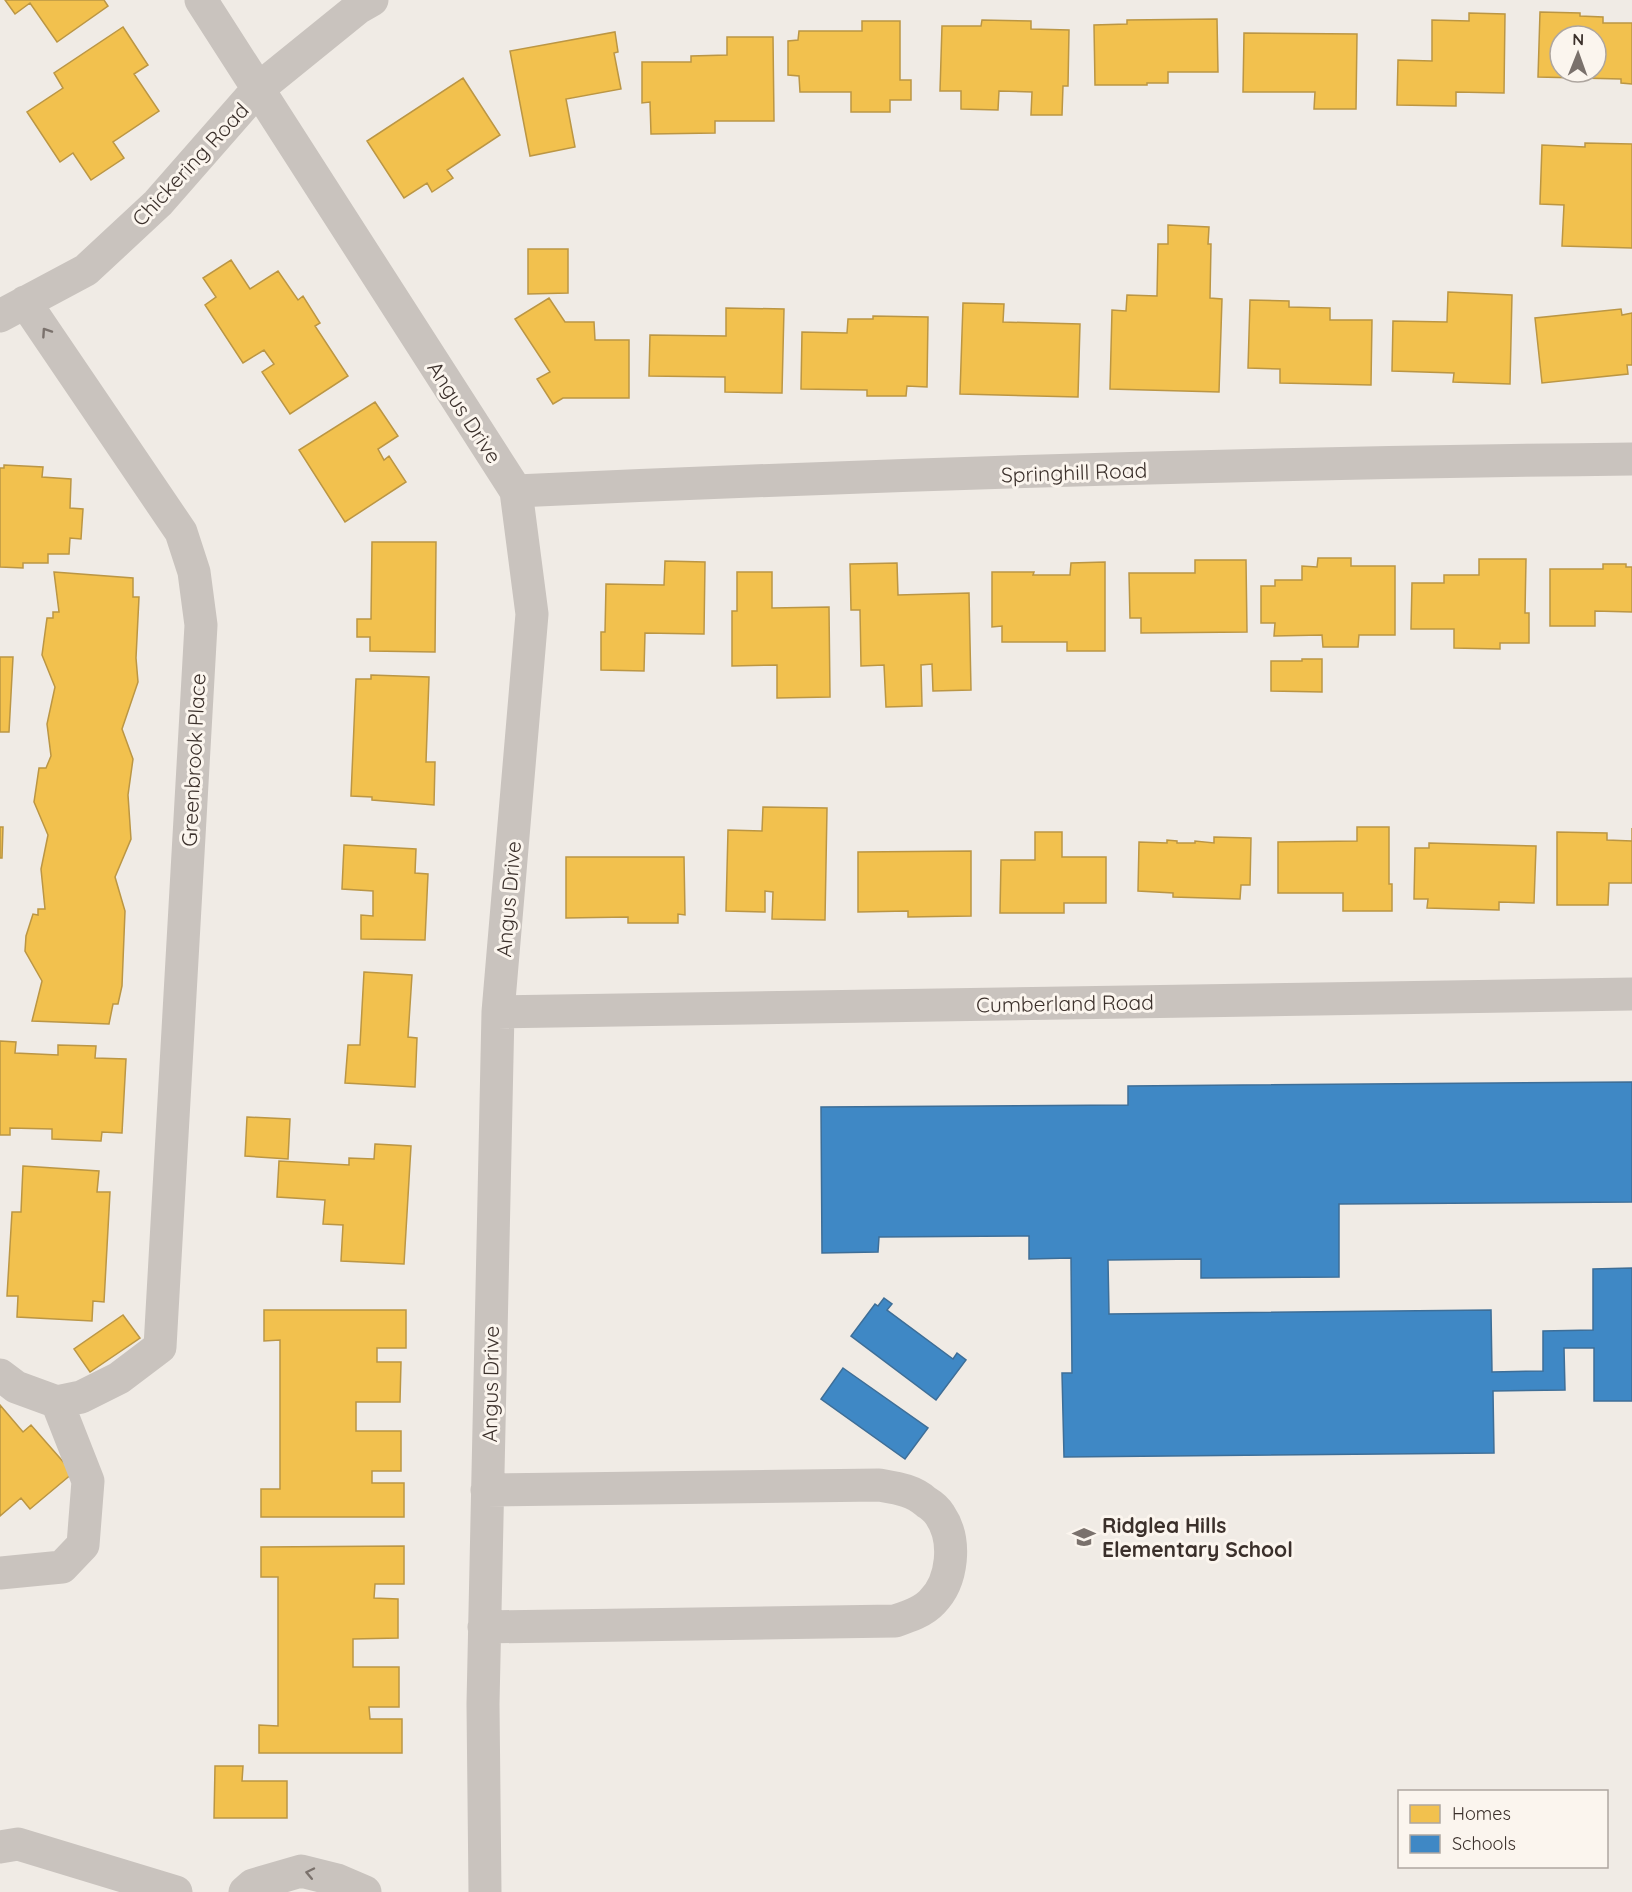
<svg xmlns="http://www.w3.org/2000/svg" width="1632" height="1892" font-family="Quicksand,sans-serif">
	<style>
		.homes { fill: #f2c14e; stroke: #bb9644; stroke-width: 1.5; fill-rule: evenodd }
		.schools { fill: #3f88c5; stroke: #3e6e97; stroke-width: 1.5 }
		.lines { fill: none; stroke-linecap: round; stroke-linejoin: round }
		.minor { stroke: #c9c3be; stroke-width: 33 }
		.oneway { stroke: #7b726d }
		.labels { text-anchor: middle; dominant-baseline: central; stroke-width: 6; stroke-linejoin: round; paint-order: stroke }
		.street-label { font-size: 21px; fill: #3b302b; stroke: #fbf5ee }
		.poi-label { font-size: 21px; font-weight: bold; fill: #3b302b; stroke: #fbf5ee; text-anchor: start }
	</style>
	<rect width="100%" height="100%" fill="#f0ebe5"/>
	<!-- homes -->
	<path class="homes" d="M5,0H104L108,6L57,42L30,3L15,14Z
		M1540,12L1580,13V16L1603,17V23H1632V84L1621,83V79L1538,77ZM1560,36H1596V72H1560Z
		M1469,13L1505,14L1504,93L1456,92V106L1397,105L1398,60L1432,61V20L1469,21Z
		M1217,19L1218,72H1168V83H1147V85H1095L1094,25L1127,24V20Z
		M982,20L1031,21V29L1069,30L1068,86H1063L1062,115H1031L1032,92L999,91L998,110L961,109V91H940L942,26H981Z
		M862,21H900V80H911V100H890V112H851V92H800L799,76L788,75V41L798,40L799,31H862Z
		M123,27L148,65L134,74L159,111L113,142L124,158L91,180L73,153L60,162L27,112L63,88L54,73Z
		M615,32L618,52L614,53L621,89L566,99L575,147L530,156L510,51Z
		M1244,33L1357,34L1356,109H1314L1315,92H1243Z
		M727,37H773L774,121H715V133L651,134L650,102L642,103V62H691V56L727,55Z
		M463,78L500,135L447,170L453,178L432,192L427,183L404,198L367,141Z
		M1585,143L1632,144V248L1562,246L1564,205L1540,204L1542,145L1585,147Z
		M1168,225L1209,227L1208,244H1211L1210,298L1222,299L1219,392L1110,389L1112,310L1126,311L1127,295L1157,296L1158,244H1168Z
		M528,249H568V293L528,294Z
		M231,260L250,289L278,271L298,300L303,296L320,323L315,326L348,376L290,414L262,372L274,364L264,350L243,363L205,305L216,297L203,278Z
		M1448,292L1512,295L1510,384L1453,382L1454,373L1392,371L1393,321L1447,322Z
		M549,298L565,322H594L595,340H629V398H563L553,404L537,379L550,372L515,319Z
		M1250,300L1289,301V307L1330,308V320H1372L1371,385L1280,383V369L1248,368Z
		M963,303L1004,304L1003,322L1080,324L1078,397L960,394Z
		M726,308L784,309L782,393L725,392V377L649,376L650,335L726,336Z
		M1621,309L1622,315L1632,313V365H1627L1628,374L1542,383L1535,318Z
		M873,316L928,317L927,387L907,386L906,396H867V390L801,389L802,332L847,333L848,319H873Z
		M375,402L398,436L378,449L384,460L389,456L406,482L345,522L299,450Z
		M4,465L43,467L42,477L71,479L70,508L83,509L81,539L70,538L69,554H48V563H23V568L0,567V468H4Z
		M372,542H436L435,652L370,651V637H357V619H371Z
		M1318,558H1351V566H1395V635H1359L1358,647H1323L1322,635L1274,636L1275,623H1261V586H1275V580H1302V566L1317,567Z
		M1479,559H1526L1525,613H1529V643H1500V649L1454,648V629H1411L1412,583H1444V575H1479Z
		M1195,560H1246L1247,632L1141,633V618H1130L1129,573H1195Z
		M665,561L705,562L704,634L645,633L644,671L601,670V632H605L606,584L664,585Z
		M1105,562V651H1067V642H1002V626L992,627V572H1034L1033,575H1070L1071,563Z
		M897,563L898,595L969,593L971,690L933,691L932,664L921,665L922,706L886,707L884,665L861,666L860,610H851L850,564Z
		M1603,564H1626V567H1632V612L1595,611V626H1550V569H1603Z
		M54,572L133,578V597H139L136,658L138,682L122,729L133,759L128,795L131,839L115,877L125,911L122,986L118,1004H113L109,1024L32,1021L42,981L25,951L26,936L33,914L38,915V909H45L41,869L48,835L34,802L39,768H46L51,756L47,724L55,687L42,655L47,618H53V612H59Z
		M737,572H772V608L829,607L830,697L777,698V665L732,666V611H737Z
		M0,657H13L9,732H0Z
		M1302,659H1322V692L1271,691V661H1302Z
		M371,675L429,677L426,762H435L434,805L372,800V797L351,796L356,679H371Z
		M763,807L827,808L825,920L772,919L773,892L765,891V912L726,911L728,830L762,831Z
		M0,827H3L2,858H0Z
		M1357,827H1389V884H1392V911H1343V893H1278V842L1357,841Z
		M1632,828V883H1609L1608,905H1557V832L1607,833V840L1632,841Z
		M1035,832H1062V857H1106V903H1064V913H1000L1001,860H1035Z
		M1214,837L1251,838L1250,885H1241L1240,899L1173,897V893L1138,891L1139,842L1167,843V840L1177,841V843H1195V841L1214,843Z
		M1429,843L1536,846L1534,903L1499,902V910L1427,908L1428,899H1414L1415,848H1429Z
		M344,845L416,849L415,873L428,874L425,940L361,939V915L373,916V891L342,889Z
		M971,851V916L908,917V911L858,912V852Z
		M566,857H684L685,915L678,914V923H628V917L566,918Z
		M364,972L412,975L408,1037L417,1038L415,1087L345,1083L348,1045H360Z
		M0,1041L16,1042L15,1053L58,1055V1045L96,1046L95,1058L126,1059L122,1133L102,1132L101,1141L52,1139V1129L10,1128V1135H0Z
		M247,1117L290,1119L288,1159L245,1156Z
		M375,1144L411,1146L404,1264L341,1261L343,1225L323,1224L325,1200L277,1197L279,1161L349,1165V1158L374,1159Z
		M23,1166L99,1171L97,1192H110L104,1302L93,1301L92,1321L17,1317L18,1296H7L12,1212H21Z
		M264,1310H406V1348H377V1362H401L400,1402H356V1431H401V1471H372V1483H404V1517H261V1489H280V1340L264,1341Z
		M123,1315L140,1338L90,1372L74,1349Z
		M0,1405L23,1432L31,1425L73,1473L30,1509L21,1498L0,1516Z
		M404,1546V1584H375L374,1598L398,1599V1638L353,1639V1667H399V1707H369L370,1719H402V1753H259V1725L278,1726V1577H261V1547Z
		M215,1766H243L242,1781H287V1818H214Z"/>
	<!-- schools -->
	<path class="schools" d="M1632,1082V1202L1339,1204V1277L1201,1278V1259L1108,1260L1109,1314L1491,1310L1492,1372L1543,1371V1331L1593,1330V1269L1632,1268V1401H1594V1348H1564L1565,1390L1493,1391L1494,1453L1064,1457L1062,1373H1072L1071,1258L1029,1259V1236L879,1237L878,1252L822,1253L821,1107L1128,1105V1086Z
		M884,1298L892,1304L887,1310L953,1359L957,1353L966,1360L936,1400L851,1336L875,1304L878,1306Z
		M843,1368L928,1428L905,1459L821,1399Z"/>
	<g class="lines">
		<!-- minor -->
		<path class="minor" d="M201,0L516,491L532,614L498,1012L483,1704L485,1892
			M0,316L86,270L158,203L258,89L358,8L372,0
			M516,491C888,474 1260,463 1632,459
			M498,1012L1632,994
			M0,1375L16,1387L57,1402L81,1397L119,1378L160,1347L201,625L194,572L181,532L25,302
			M0,1573L62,1567L83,1545L88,1481L57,1402
			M484,1627L895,1621C907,1617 923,1612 932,1602C953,1581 957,1540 940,1515C937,1510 931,1505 926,1502C913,1490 896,1488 879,1485L487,1490
			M0,1847L18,1844L176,1892
			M245,1892L253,1885L301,1871L337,1880L365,1892"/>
	</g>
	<!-- one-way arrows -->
	<defs><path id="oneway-chevron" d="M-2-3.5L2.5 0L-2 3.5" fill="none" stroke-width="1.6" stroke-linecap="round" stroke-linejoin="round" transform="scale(1.5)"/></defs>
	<g class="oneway">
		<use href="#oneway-chevron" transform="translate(46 332) rotate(-124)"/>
		<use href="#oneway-chevron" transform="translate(310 1873) rotate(-168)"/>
	</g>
	<!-- icons -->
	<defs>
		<g id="school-bare" transform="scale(1.8)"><path d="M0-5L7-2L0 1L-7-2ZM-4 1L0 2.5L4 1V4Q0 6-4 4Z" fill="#7a716c" stroke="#fbf5ee" stroke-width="2.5" paint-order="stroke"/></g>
	</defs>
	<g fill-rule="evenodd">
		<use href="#school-bare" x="1084" y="1537"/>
	</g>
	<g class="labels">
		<!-- street labels -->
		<g class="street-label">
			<text transform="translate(190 164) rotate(-47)">Chickering Road</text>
			<text transform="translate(465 412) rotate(57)">Angus Drive</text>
			<text transform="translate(1074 472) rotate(-2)">Springhill Road</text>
			<text transform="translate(193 760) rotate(-87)">Greenbrook Place</text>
			<text transform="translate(508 899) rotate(-85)">Angus Drive</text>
			<text transform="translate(1065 1003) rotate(-1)">Cumberland Road</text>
			<text transform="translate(490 1384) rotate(-89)">Angus Drive</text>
		</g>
		<!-- poi labels -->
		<g class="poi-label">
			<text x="1102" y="1525">Ridglea Hills<tspan x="1102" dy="24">Elementary School</tspan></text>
		</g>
	</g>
	<!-- legend -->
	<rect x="1398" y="1790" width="210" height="78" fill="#fbf5ee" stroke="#aea6a0" stroke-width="1.5"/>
	<rect x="1410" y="1805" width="30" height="18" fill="#f2c14e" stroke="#aea6a0" stroke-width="1.5"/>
	<text x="1452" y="1820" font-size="18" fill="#3b302b">Homes</text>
	<rect x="1410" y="1835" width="30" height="18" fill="#3f88c5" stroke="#aea6a0" stroke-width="1.5"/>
	<text x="1452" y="1850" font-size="18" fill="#3b302b">Schools</text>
	<!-- north arrow -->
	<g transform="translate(1578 54) rotate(1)"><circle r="28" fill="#fbf5ee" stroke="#aea6a0" stroke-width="1.5"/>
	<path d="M0-4.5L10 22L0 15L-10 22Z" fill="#7a716c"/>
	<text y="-9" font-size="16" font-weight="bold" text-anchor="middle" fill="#3b302b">N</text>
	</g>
</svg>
